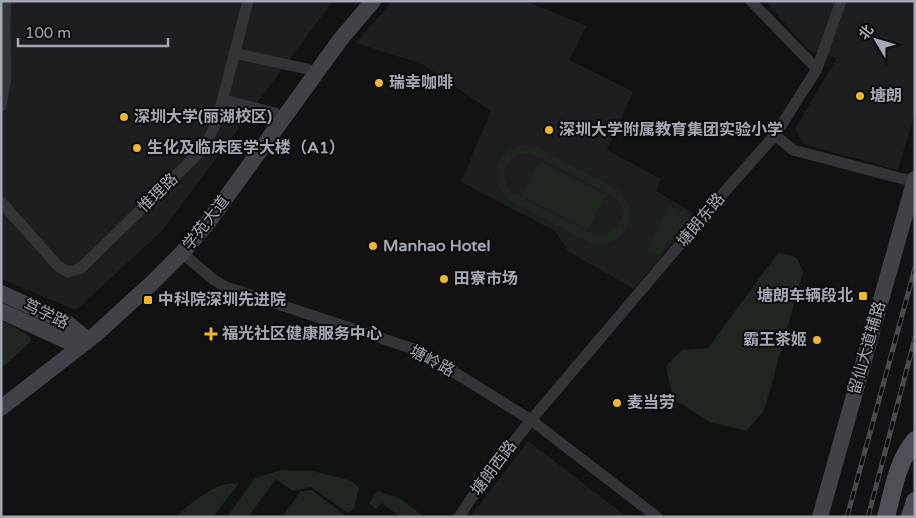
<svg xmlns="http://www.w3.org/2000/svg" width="916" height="518" font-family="'Varela Round','Noto Sans SC',sans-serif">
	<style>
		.built { fill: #1e1e20 }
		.green { fill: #1e261f; fill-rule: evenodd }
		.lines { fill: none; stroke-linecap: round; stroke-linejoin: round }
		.street { stroke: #333338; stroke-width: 11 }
		.secondary { stroke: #414248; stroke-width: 16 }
		.primary { stroke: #4f5057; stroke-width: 18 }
		.rail-casing { stroke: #4a4b51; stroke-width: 5 }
		.rail { stroke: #0d0d0e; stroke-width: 3; stroke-dasharray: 9; stroke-linecap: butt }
		.poi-dot { fill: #edb730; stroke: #0d0d0e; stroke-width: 2 }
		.labels { text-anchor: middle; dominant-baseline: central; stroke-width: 4; stroke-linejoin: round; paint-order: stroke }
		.poi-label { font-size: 16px; font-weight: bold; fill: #a3a8b4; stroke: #0d0d0e; text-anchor: start }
		.street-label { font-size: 16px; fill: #a3a8b4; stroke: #0d0d0e }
	</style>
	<rect width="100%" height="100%" fill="#121213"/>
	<!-- built -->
	<path class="built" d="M1,1H333L161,232L76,310L1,279Z
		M392,1H526L586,26L569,60L633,92L607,150L661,179L656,191L696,215L634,289L569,252L555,231L461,182L491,111L422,64L356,43Z
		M766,1H915V111L898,170L803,144L795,129L837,58L808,50Z
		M528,441L627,517H470Z"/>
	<!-- green -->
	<path class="green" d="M522,145L534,146L539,148L618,190C644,214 623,252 588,242L509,200C487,182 494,153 522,145ZM528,153L534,155L613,196C633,213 617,239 593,234L513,193C496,177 505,155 528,153Z
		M540,161L606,195L587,230L521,196Z
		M668,206L692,215L660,254L646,253Z
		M778,253C795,254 798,257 803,272L764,411L746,431L710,422L673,399L666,366L682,350L708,348Z
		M1,321L11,325L31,337L30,342L1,369Z
		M282,470L313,471L352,481L359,488L354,509L348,513L311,487L293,491L276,479L248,517H227L255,478Z
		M239,483L213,517H176C187,505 211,487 227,484C231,483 235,483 239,483Z
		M312,490L347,517H282L301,491Z
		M378,491L401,499L424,517H407L404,515L402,517H400L382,503L376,509L369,503Z"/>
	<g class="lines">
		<!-- street -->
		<path class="street" d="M751,1L817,69
			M234,53L307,69
			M224,100L275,113
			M1,106L6,77L5,25L6,1
			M775,135L793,150L915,182
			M1,202L58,266L68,272L81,268L196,156L208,140L217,121L248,1
			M182,253L214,280L226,287L420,351L531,420L657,517
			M459,517L480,485L531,420L727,189L775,135L817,69L841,1"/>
		<!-- secondary -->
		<path class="secondary" d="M1,293L67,323L88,340
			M1,311L80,347
			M1,408L95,335L153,282L182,253L209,221L340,40L373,1
			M820,517L915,179"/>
		<!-- primary -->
		<path class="primary" d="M886,517C893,491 897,462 915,440
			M910,517L915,501"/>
		<!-- rail casing -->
		<g class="rail-casing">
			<path id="rail" d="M847,517L915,268
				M868,517L915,338"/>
		</g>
		<!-- rail -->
		<use href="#rail" class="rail"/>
	</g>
	<!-- markers -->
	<g class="poi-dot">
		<circle cx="379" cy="83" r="5"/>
		<circle cx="860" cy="96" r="5"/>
		<circle cx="124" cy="117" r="5"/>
		<circle cx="549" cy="130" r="5"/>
		<circle cx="137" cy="148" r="5"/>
		<circle cx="373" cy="246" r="5"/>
		<circle cx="444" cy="279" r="5"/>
		<rect x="858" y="291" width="10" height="10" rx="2.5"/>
		<rect x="143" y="295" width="10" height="10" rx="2.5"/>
		<path d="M208.5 326.5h5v5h5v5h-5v5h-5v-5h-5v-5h5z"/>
		<circle cx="817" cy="340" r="5"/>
		<circle cx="617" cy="403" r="5"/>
	</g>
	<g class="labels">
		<!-- poi labels -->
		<g class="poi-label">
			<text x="389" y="83">瑞幸咖啡</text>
			<text x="870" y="96">塘朗</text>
			<text x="134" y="117">深圳大学(丽湖校区)</text>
			<text x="559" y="130">深圳大学附属教育集团实验小学</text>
			<text x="147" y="148">生化及临床医学大楼（A1）</text>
			<text x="383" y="246">Manhao Hotel</text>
			<text x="454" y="279">田寮市场</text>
			<text x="853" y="296" text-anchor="end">塘朗车辆段北</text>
			<text x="158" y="300">中科院深圳先进院</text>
			<text x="222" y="334">福光社区健康服务中心</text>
			<text x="807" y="340" text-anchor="end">霸王茶姬</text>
			<text x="627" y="403">麦当劳</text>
		</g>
		<!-- street labels -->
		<g class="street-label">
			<text transform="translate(158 193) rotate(-44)">惟理路</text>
			<text transform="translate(701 220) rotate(-50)">塘朗东路</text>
			<text transform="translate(206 223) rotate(-52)">学苑大道</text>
			<text transform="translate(46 314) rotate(26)">笃学路</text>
			<text transform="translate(867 348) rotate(-74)">留仙大道辅路</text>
			<text transform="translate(432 361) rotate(28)">塘岭路</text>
			<text transform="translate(494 468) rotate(-53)">塘朗西路</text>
		</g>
	</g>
	<!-- border -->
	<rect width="916" height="518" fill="none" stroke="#a3a8b4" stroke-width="5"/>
	<!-- north arrow -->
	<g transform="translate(876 40) rotate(308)" stroke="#0d0d0e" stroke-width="4" paint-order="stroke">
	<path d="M0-4L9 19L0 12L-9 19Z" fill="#a3a8b4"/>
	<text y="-8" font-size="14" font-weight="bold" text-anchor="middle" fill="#a3a8b4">北</text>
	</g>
	<!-- scale -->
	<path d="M18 38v8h150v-8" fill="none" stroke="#a3a8b4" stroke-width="2.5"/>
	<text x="25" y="38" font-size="15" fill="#a3a8b4" stroke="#0d0d0e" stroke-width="4" paint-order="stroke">100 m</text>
</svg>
